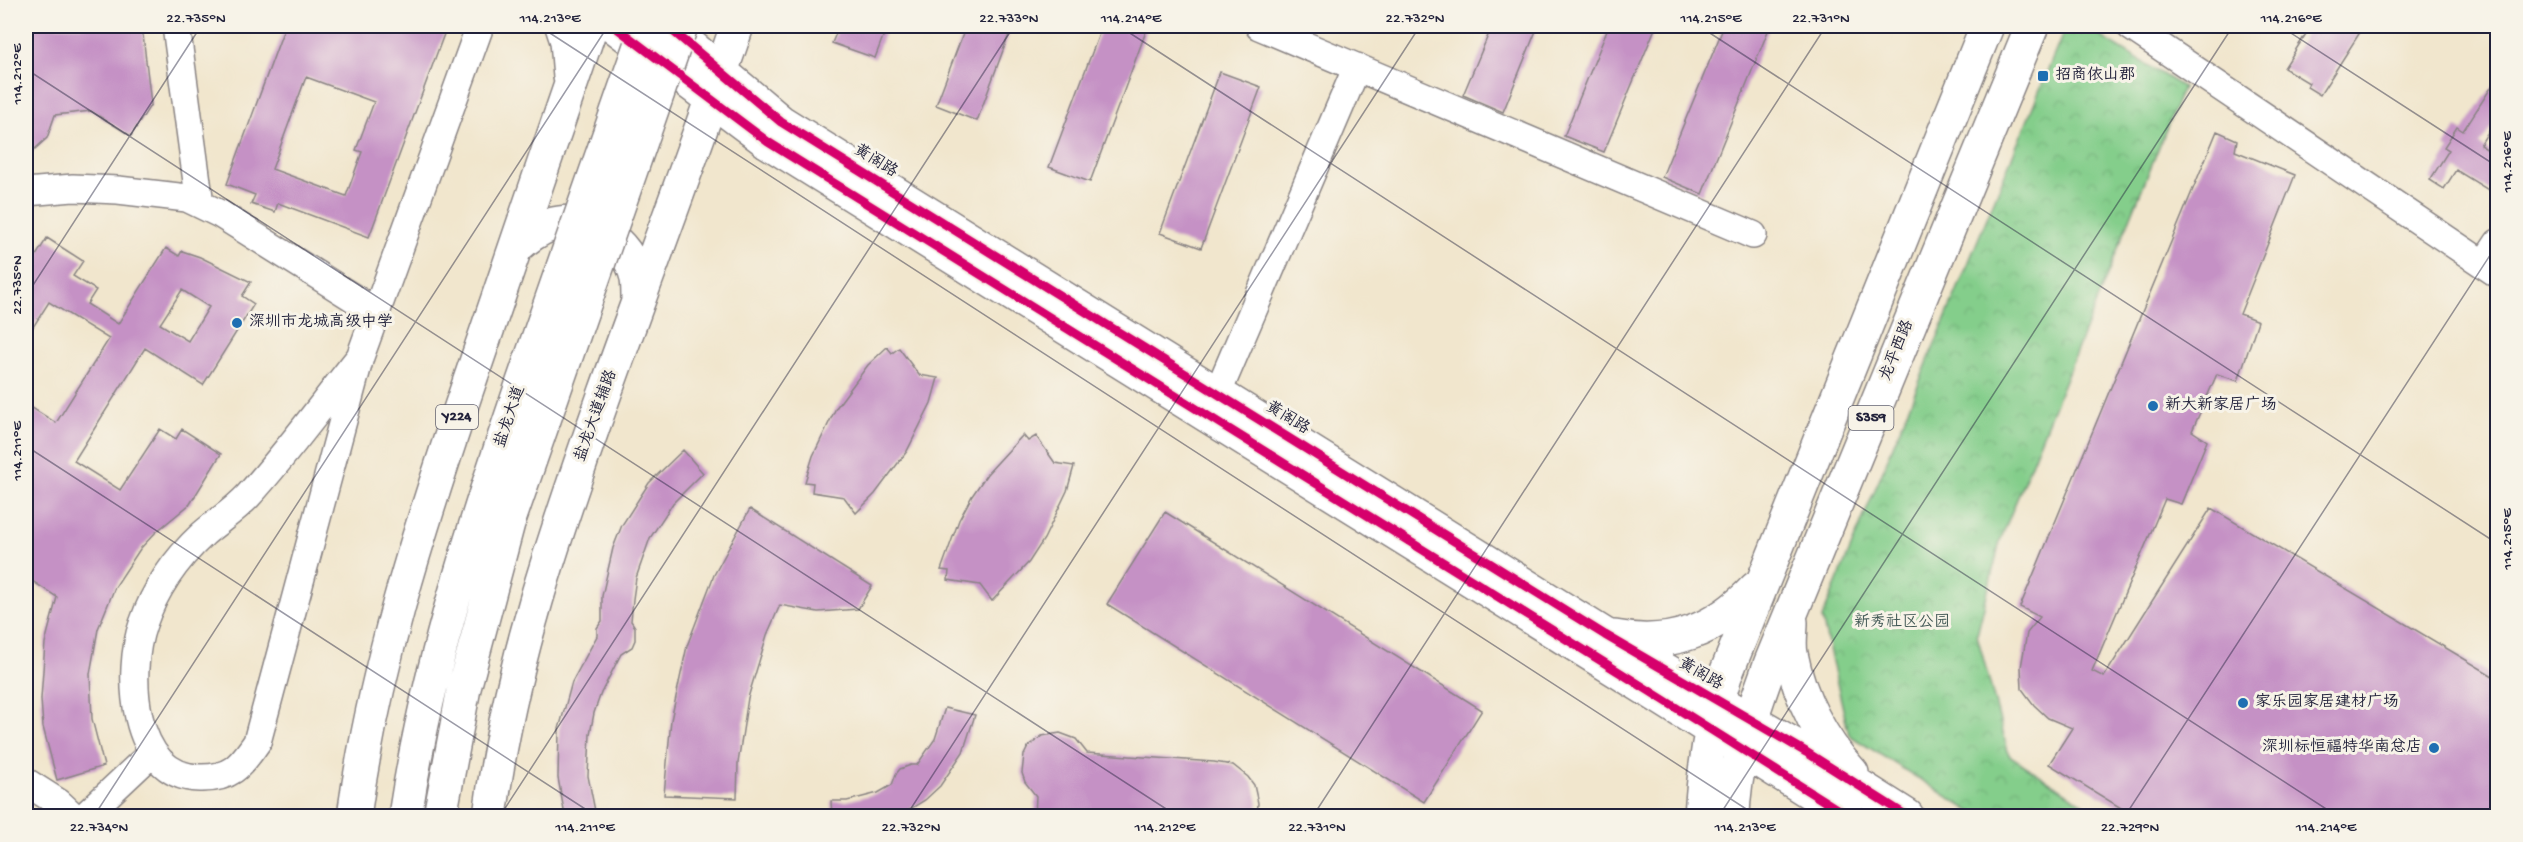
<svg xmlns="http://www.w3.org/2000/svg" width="2523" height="842" font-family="'Gochi Hand','LXGW WenKai TC',sans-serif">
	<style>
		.park { fill: url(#park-crowns); stroke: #537863; stroke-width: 1.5 }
		.building { fill: #c591c5; fill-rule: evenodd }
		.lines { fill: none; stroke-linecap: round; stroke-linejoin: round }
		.minor-casing { stroke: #8a8484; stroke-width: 30 }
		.major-casing { stroke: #8a8484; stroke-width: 36 }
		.minor { stroke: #fff; stroke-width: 27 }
		.major { stroke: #fff; stroke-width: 33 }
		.highway-bridge-casing { stroke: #8a8484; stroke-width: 36; stroke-linecap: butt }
		.highway-bridge { stroke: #fff; stroke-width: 33 }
		.cycleway-casing { stroke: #f7f3e8; stroke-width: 13 }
		.cycleway { stroke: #d6006c; stroke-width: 9 }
		.ticks { fill: none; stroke: #22223b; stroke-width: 1.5; stroke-opacity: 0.45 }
		.poi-dot { fill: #1f6fb2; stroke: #f7f3e8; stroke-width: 2 }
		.labels { text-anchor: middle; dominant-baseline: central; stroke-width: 6; stroke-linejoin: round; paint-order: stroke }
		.shield { fill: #f7f3e8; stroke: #62616f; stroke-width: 1.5 }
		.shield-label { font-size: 15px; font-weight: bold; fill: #22223b }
		.poi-label { font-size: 16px; fill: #22223b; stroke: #f7f3e8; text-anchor: start }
		.street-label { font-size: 16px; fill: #22223b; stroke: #f7f3e8 }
		.park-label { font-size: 16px; fill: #3f5653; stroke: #f7f3e8 }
		.neatline { fill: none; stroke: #22223b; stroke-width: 2 }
		.ticks-label { font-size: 15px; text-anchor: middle; fill: #22223b }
	</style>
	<defs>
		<pattern id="park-crowns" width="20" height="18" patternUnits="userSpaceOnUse" patternTransform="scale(1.5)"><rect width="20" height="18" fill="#84ce8b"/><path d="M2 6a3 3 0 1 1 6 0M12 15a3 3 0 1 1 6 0" fill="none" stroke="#72b179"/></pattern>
	</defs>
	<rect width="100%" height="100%" fill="#f7f3e8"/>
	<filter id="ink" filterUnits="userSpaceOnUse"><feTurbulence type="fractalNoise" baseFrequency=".0167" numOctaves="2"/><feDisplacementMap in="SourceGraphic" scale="12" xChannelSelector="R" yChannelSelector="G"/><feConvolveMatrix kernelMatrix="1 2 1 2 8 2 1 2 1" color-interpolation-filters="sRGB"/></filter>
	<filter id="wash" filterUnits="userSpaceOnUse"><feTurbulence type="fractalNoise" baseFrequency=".008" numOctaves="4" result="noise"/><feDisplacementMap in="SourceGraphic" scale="24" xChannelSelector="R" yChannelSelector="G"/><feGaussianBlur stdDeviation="1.35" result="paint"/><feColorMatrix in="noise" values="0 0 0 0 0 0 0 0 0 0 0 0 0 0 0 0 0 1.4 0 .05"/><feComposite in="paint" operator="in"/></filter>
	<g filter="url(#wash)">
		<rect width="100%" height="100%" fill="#f1e6cd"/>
		<!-- park -->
		<path class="park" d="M2066,26H2084L2183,87L2000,541L1977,635L2009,755L2102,816H1978L1849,735L1822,618Z"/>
		<g id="blocks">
			<!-- building -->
			<path class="building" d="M26,26H142L151,104L131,136L91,111L55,115L47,138L26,157Z
				M285,26H447L369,237L278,203L275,212L251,204L255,195L227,184ZM306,77L374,102L356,150L362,152L346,196L272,169Z
				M839,26H887L875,58L832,43Z
				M966,26H1012L977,121L936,105Z
				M1102,26H1148L1090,182L1049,167Z
				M1492,26H1538L1503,112L1463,95Z
				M1609,26H1656L1604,152L1564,136Z
				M1724,26H1770L1702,194L1662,177Z
				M2311,26H2364L2320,95L2307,87L2309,83L2284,68Z
				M1220,72L1261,87L1201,248L1160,233Z
				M2498,77V116L2480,145L2498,156V196L2456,170L2444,189L2430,180L2449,150L2444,147L2457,127L2463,131Z
				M2217,131L2237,140L2235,151L2295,175L2240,314L2258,321L2238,381L2217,374L2192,431L2207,441L2181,504L2165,499L2092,671L2104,677L2211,508L2498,679V816H2134L2049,764L2072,728L2048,718L2034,705L2022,689L2021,667L2027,633L2040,617L2020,607Z
				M47,238L83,261L73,276L96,290L87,304L118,324L166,248L179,256L182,251L200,257L251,282L242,296L254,304L203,385L145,348L74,461L120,490L160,429L176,439L182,429L221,454L190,504L156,532L140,549L115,587L98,629L90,674L92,719L104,766L57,780L43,727L41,699L45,643L57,597L26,577V404L56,423L109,339L49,302L26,338V272ZM182,290L209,307L188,341L160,324Z
				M887,347L892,353L899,348L919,375L938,378L931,403L907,451L875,494L856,513L844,497L812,492L813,483L805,482L813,456L836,408L868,365Z
				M1023,435L1028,441L1036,436L1055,463L1074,466L1067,491L1044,539L1029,562L992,601L980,585L948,580L949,571L941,570L959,520L972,496L987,474Z
				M683,450L703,473L673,503L650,538L636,578L633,599L631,621L635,627V640L632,647L621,654L601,693L594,713L590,734L588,776L596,816H565L558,778L559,729L572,682L597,636V628L602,621V596L613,548L622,525L649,483Z
				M750,509L872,586L858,609L818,612L780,605L767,635L748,698L738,763L737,798L664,795L671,720L687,646L714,575Z
				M1165,512L1482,710L1424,802L1107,604Z
				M945,708L975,715L963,752L940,786L925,800L899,816H832L831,801H847L878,793L892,785L896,774L900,769L911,765H917L935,739Z
				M1060,733L1076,739L1087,753L1214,762L1233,765L1248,777L1254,785L1258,803L1257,816H1035L1036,796L1025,782L1022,773L1024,755L1028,747L1042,736Z"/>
		</g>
	</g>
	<g filter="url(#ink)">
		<use href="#blocks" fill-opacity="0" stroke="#8a8484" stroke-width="1.5"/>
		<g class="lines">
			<!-- minor casing -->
			<g class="minor-casing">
				<path id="minor" d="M176,26L200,204
					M1259,26L1753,235
					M2130,26L2498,274
					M26,192L73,188L118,190L187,198L220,214L376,312
					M2484,264L2498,243
					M360,357C323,403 288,452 248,496C235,510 218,521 203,534C176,559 155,589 143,624C126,671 131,776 199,778C230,779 240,767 257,742L360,357L480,26
					M1210,411L1357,67
					M26,782L59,803L73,816
					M85,816L153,752"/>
			</g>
			<!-- major casing -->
			<g class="major-casing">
				<path id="major" d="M562,26L567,41L570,77
					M614,26L768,142L1648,690L1848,816
					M667,26L781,122L1605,635L1806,752L1907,816
					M515,248C526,238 536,230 550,225C588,213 628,241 637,278C638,285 638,294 638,302
					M1791,622C1791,632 1789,644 1791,654C1799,697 1822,741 1852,773
					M1614,637C1672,648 1716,630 1756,588
					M354,816C374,671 418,534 465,395C506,272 549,149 591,26
					M490,816C509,667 555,534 605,393C649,270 695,149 737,26
					M1701,816C1704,768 1710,723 1725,676L1987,26
					M1733,816C1734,763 1753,711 1771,662L2032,26"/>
			</g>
			<!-- minor -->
			<use href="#minor" class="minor"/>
			<!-- major -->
			<use href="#major" class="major"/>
			<!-- highway-bridge casing -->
			<g class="highway-bridge-casing">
				<path id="highway-bridge" d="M405,816C429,659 479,509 531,359C570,248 609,137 647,26
					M440,816L464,688L508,523L681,26"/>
			</g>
			<!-- highway-bridge -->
			<use href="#highway-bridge" class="highway-bridge"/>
			<!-- cycleway casing -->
			<g class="cycleway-casing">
				<path id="cycleway" d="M614,26L768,142L1648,690L1848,816
					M667,26L781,122L1605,635L1806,752L1907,816"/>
			</g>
			<!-- cycleway -->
			<use href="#cycleway" class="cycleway"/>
		</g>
	</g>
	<!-- ticks -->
	<path class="ticks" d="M539,26L1757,816M1119,26L2337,816M1699,26L2498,544M2280,26L2498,167M26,69L1177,816M26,296L201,26M26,446L596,816M94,816L608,26M500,816L1014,26M906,816L1420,26M1313,816L1826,26M1719,816L2233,26M2125,816L2498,243"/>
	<!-- markers -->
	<g class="poi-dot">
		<rect x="2037" y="70" width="12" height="12" rx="3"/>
		<circle cx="237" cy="323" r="6"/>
		<circle cx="2153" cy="406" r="6"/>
		<circle cx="2243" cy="703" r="6"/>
		<circle cx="2434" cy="748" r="6"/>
	</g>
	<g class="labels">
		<!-- shield labels -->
		<g class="shield">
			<rect x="436" y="405" width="42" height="24" rx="4.5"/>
			<rect x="1848.5" y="406" width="45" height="24" rx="4.5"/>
		</g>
		<g class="shield-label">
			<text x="457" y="417">Y224</text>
			<text x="1871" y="418">S359</text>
		</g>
		<!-- poi labels -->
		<g class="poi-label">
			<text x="2055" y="76">招商依山郡</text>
			<text x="249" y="323">深圳市龙城高级中学</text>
			<text x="2165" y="406">新大新家居广场</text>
			<text x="2255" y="703">家乐园家居建材广场</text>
			<text x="2422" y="748" text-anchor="end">深圳标恒福特华南总店</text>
		</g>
		<!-- street labels -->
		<g class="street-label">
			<text transform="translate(875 162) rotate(32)">黄阁路</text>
			<text transform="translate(1898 351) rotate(-68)">龙平西路</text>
			<text transform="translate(597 416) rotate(-70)">盐龙大道辅路</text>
			<text transform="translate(511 417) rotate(-71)">盐龙大道</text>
			<text transform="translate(1287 419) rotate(32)">黄阁路</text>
			<text transform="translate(1700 675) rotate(30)">黄阁路</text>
		</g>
		<!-- park labels -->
		<g class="park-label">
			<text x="1902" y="623">新秀社区公园</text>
		</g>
	</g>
	<!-- margin -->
	<rect width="2523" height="842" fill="none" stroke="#f7f3e8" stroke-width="66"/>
	<rect x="33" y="33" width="2457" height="776" class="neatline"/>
	<g class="ticks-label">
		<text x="196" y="22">22.735°N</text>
		<text x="550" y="22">114.213°E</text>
		<text x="1009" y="22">22.733°N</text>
		<text x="1131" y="22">114.214°E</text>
		<text x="1415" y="22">22.732°N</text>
		<text x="1711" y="22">114.215°E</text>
		<text x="1821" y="22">22.731°N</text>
		<text x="2291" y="22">114.216°E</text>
		<text transform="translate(16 74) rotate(-90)" y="5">114.212°E</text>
		<text transform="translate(2506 162) rotate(-90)" y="5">114.216°E</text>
		<text transform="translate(16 285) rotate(-90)" y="5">22.735°N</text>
		<text transform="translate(16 451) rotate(-90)" y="5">114.211°E</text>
		<text transform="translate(2506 539) rotate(-90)" y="5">114.215°E</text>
		<text x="99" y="831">22.734°N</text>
		<text x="585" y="831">114.211°E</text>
		<text x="911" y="831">22.732°N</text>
		<text x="1165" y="831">114.212°E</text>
		<text x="1317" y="831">22.731°N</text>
		<text x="1745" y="831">114.213°E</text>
		<text x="2130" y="831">22.729°N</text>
		<text x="2326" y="831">114.214°E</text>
	</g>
</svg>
